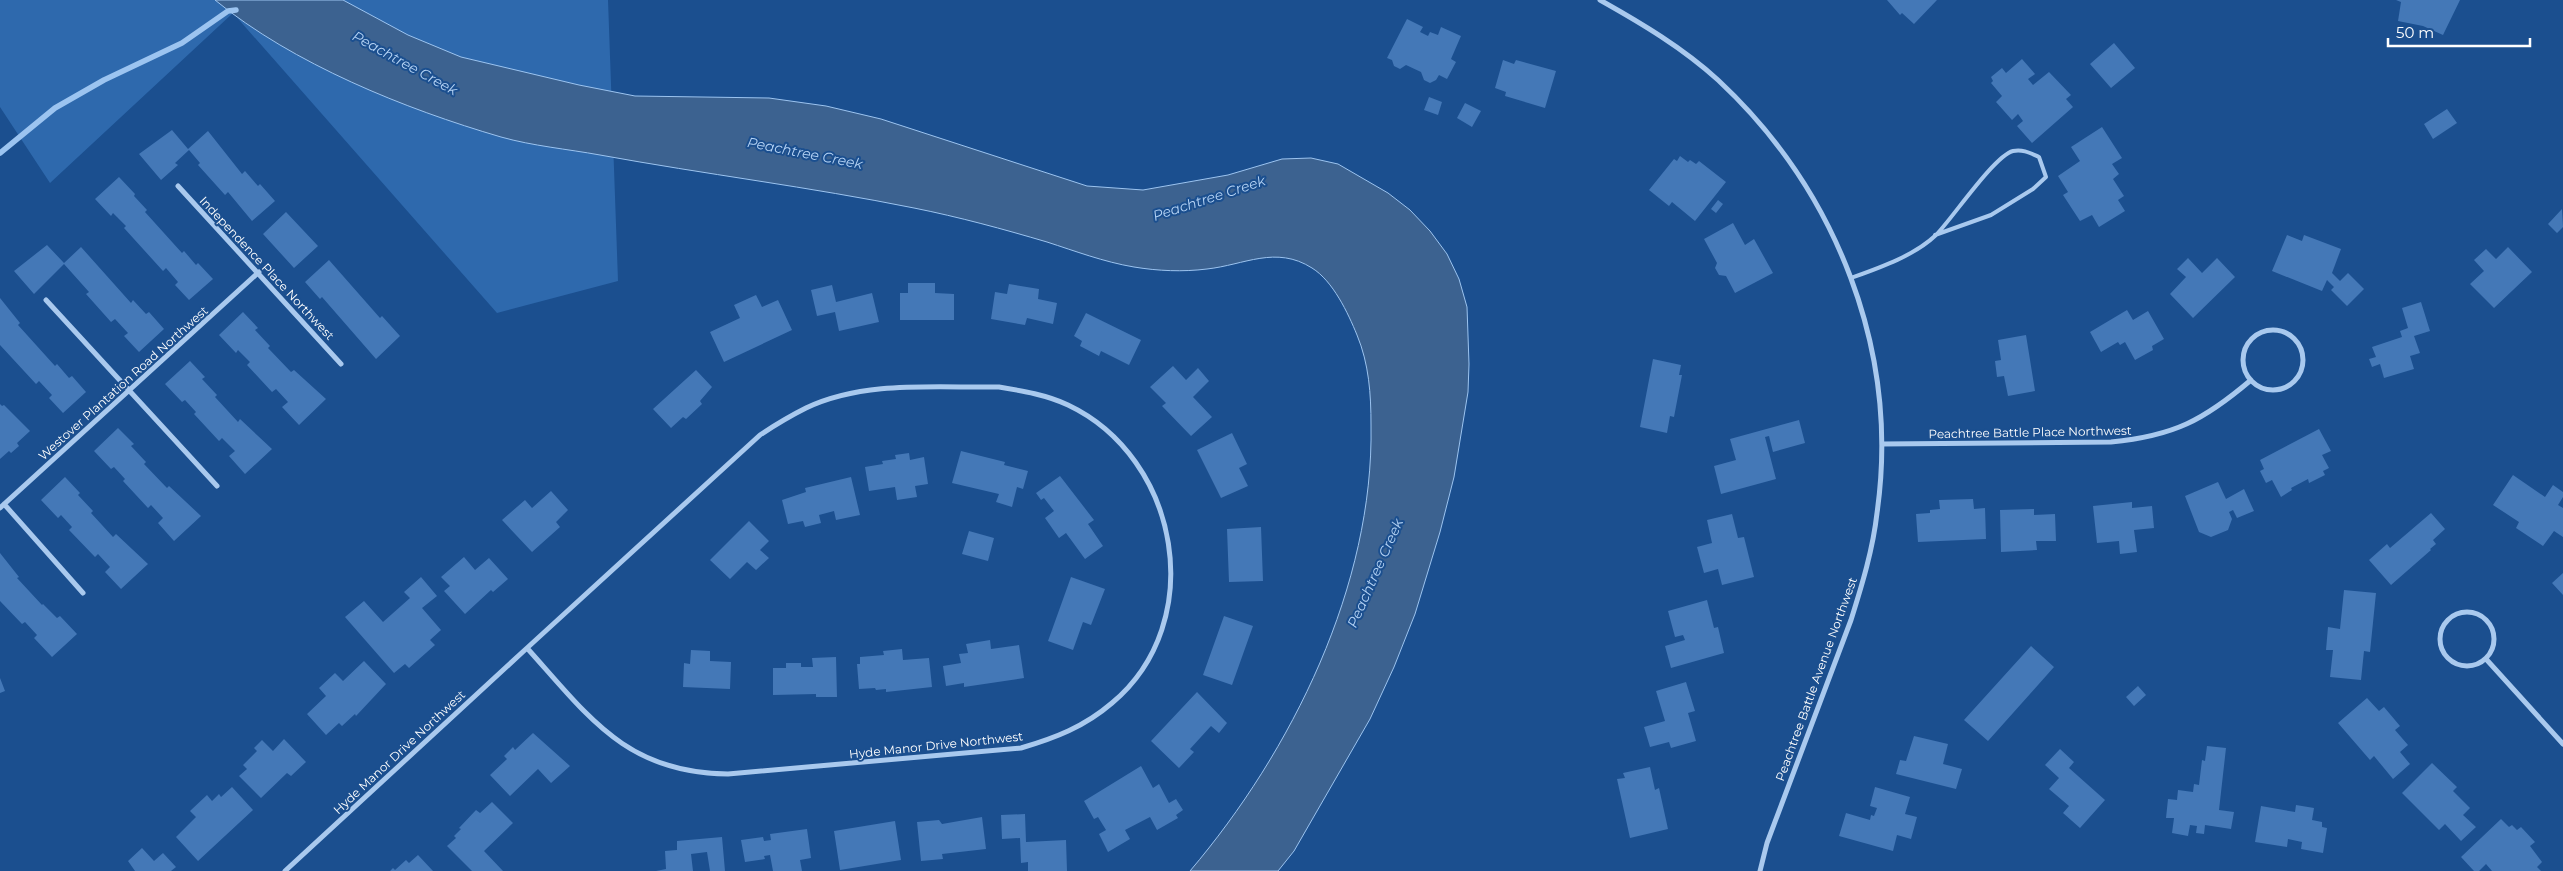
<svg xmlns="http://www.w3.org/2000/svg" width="2563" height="871" font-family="Montserrat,sans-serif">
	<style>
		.green { fill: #2e69ad }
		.water { fill: #3c6290; stroke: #9cc4f0 }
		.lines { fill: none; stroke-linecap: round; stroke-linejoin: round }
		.stream { stroke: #9cc4f0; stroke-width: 5.5 }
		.building { fill: #4478b7 }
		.service { stroke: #a9c9ee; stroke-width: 4 }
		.minor { stroke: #a9c9ee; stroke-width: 5 }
		.labels { text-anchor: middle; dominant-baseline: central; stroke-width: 4; stroke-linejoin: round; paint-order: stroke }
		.street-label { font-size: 12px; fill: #fff; stroke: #1b4f8f }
		.water-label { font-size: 14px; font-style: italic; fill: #b5d3f5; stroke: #1b4f8f }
	</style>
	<rect width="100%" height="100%" fill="#1b4f8f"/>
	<!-- green -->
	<path class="green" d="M0,0H608L618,281L497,313L233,13L50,183L0,107Z"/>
	<!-- water -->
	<path class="water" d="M215,0H343L408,35L461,57L579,85L635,96L769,98L826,106L881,119L1087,186L1143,190L1228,175L1282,159L1311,158L1338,164L1388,193L1410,210L1430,231L1447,254L1459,279L1467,307L1469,364L1468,392L1454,477L1440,532L1415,614L1394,667L1370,719L1294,851L1278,871H1190C1292,751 1374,585 1371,425C1371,394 1369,364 1357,335C1348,313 1333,281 1312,268C1276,245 1244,265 1207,269C1183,272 1158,271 1134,267C1104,262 1075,251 1047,242C1003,229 959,217 914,208C810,187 704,174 600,155C567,149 533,146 501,137C405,109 293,64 215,0Z"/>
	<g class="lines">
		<!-- stream -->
		<path class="stream" d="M0,153L55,108L104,80L182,43L228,11L236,10"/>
	</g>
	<!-- building -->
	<path class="building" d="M1887,0H1937L1914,24L1902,13L1900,15Z
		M2396,0H2460L2443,35L2423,26L2398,21L2401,2Z
		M1407,19L1423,27L1420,32L1428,36L1430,32L1438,35L1441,27L1461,36L1451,59L1456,62L1447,79L1439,75L1436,80L1430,83L1424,80L1421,72L1406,65L1400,69L1394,66L1392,60L1387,58Z
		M2114,43L2135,68L2111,88L2090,64Z
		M2022,59L2035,74L2028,79L2033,85L2049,72L2071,95L2066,99L2073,107L2032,143L2017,126L2023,121L2018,114L2012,120L1996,102L2002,96L1991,83L1993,81L1991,77L2002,68L2006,73Z
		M1503,60L1514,64L1516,60L1556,71L1545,108L1505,96L1506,92L1495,88Z
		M1429,97L1442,102L1438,115L1424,110Z
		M1465,103L1481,111L1472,127L1457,118Z
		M2447,109L2457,123L2433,139L2424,124Z
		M2102,127L2122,158L2112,164L2119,174L2113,179L2124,196L2118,200L2125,211L2099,227L2092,215L2080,221L2063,195L2068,192L2058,176L2080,161L2071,147Z
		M172,130L188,149L208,131L242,174L245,171L258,186L260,184L275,201L252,221L228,192L225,195L198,165L200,163L189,150L175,163L178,165L161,180L139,154Z
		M1680,156L1688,162L1690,160L1696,164L1699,161L1726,182L1695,221L1672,202L1669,206L1649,190L1674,159L1677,161Z
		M119,177L135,194L134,196L147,210L145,212L182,253L184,251L196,265L198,263L213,279L189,300L175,285L178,282L166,268L163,271L124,228L126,226L113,213L111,216L95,199Z
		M1718,200L1723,204L1716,213L1711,209Z
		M2562,209L2563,227L2557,233L2548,224Z
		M286,212L318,246L294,268L263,234Z
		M1733,223L1745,245L1754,239L1773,273L1735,293L1726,276L1719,275L1715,268L1717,263L1704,239Z
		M2287,235L2302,241L2304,235L2341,249L2332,273L2340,281L2348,273L2364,289L2347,306L2331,290L2334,287L2327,280L2322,291L2272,271Z
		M47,245L64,263L81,247L131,303L133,300L146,314L149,312L164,329L139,352L124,336L128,333L115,319L111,322L86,294L89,292L64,264L34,294L14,271Z
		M2508,247L2532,272L2494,308L2470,284L2484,271L2474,260L2486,249L2496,259Z
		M2188,258L2202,273L2217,258L2235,277L2193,318L2170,294L2186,277L2177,269Z
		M329,260L380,318L382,316L400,336L376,359L322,297L320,299L305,282Z
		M908,283H935V293L954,294V320H900V293H908Z
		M1009,284L1039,289L1038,299L1057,303L1053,324L1027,318L1025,325L991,319L995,292L1007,294Z
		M832,285L836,302L872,293L879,322L839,331L835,312L817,316L811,290Z
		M756,295L762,307L778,300L792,330L724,362L710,332L740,318L734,305Z
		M0,298L20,323L18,325L55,366L57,364L69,378L72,376L86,392L63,413L49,398L52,395L39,381L36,384L0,345Z
		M2421,302L2430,331L2414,336L2420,353L2410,356L2414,369L2384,378L2380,364L2372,367L2369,359L2376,357L2372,347L2402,337L2400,331L2408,328L2402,308Z
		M2127,310L2133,320L2148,311L2164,339L2152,346L2153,350L2135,360L2125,342L2120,345L2118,342L2101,352L2090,332Z
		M243,312L258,328L255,330L270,346L268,348L291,372L294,370L326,399L299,425L282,407L288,402L276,389L272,392L247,365L250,362L238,350L236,353L219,335Z
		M1086,313L1141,340L1129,365L1101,351L1099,356L1080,346L1082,341L1074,336Z
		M2026,335L2035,391L2008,396L2004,376L1997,377L1995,361L2001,360L1998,340Z
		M1653,359L1681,365L1679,375H1682L1674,417L1670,416L1667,433L1640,427Z
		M190,361L205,377L202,379L217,395L215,397L238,422L240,419L272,449L245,474L229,456L235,451L222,438L219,441L194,414L196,412L185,400L182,402L165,384Z
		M1173,366L1186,380L1198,368L1209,381L1193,397L1212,417L1191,436L1162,406L1166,403L1150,387Z
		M696,370L712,387L700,401L702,404L686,419L683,417L671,428L653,409Z
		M0,404L2,406L4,405L30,431L17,443L19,446L11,453L9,451L0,459Z
		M1799,420L1805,443L1773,452L1769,436L1765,437L1776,479L1721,494L1714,466L1736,460L1730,439Z
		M118,428L134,444L131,446L146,462L144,464L167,488L169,486L201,516L174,541L158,523L163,518L151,505L148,508L123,481L125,479L114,467L111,469L94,451Z
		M2319,429L2331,451L2322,455L2329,468L2323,471L2325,475L2309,483L2308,479L2291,488L2292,490L2281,497L2272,480L2266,483L2260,471L2264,469L2260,460Z
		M1232,433L1247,464L1239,468L1248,486L1221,498L1197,450Z
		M961,451L1005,462L1004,465L1028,471L1023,489L1017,487L1012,507L996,502L999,494L952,483Z
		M909,453L910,460L924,457L928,484L915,486L917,497L897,500L895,487L869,491L865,467L883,464L882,461L896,459L895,455Z
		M2513,475L2545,497L2553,485L2563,492V497L2558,505L2563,508V537L2554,531L2543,546L2516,528L2519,522L2493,505Z
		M1060,476L1094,520L1088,524L1103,546L1085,559L1066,533L1059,538L1045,518L1054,511L1044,498L1041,500L1036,493Z
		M65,477L80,493L78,495L93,511L91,513L113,537L116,534L148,564L121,589L105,572L110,567L98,554L95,557L69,530L72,527L61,515L58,518L41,500Z
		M851,477L860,515L836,520L834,511L819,515L821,523L805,527L803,521L788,524L782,500L806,492L805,488Z
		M2218,482L2226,499L2244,489L2254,511L2237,518L2233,510L2229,512L2232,519L2228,530L2211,537L2199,532L2185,496Z
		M551,491L568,510L556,522L560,527L532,552L502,520L525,500L532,508Z
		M1973,499L1974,509L1985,508L1986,539L1918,542L1916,514L1930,513V510L1940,509L1939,500Z
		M2132,502V508L2152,506L2154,528L2134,530L2137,552L2120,554L2119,541L2097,543L2093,506Z
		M2034,509V515L2055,514L2056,541H2036L2037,550L2001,552L2000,510Z
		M2431,513L2445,529L2433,540L2436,544L2430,549L2431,550L2391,585L2369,560L2387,544L2390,548Z
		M1732,514L1738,538L1744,537L1754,577L1722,585L1718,569L1704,573L1697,547L1712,543L1707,520Z
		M749,521L769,541L760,550L769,558L756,570L747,562L730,579L710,560Z
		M1261,527L1263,581L1229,582L1227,529Z
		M969,531L994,538L988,561L962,554Z
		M0,553L19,577L17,578L42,605L43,604L57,618L60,616L77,634L52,657L34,638L37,635L25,622L22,624L0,601Z
		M464,557L475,570L489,558L508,579L493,592L491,590L465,614L444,591L450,586L441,577Z
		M2563,573V595L2552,583Z
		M421,577L437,596L422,608L441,630L430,640L435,645L409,668L405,664L394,673L345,617L364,601L383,622L410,598L404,592Z
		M1071,577L1105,589L1091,625L1083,622L1073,650L1048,641Z
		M2344,590L2376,593L2370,652L2364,651L2361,680L2330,677L2333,650H2326L2328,627L2340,629Z
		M1707,600L1714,628L1718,627L1724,653L1671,668L1665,646L1685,640L1683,635L1675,637L1668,611Z
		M1224,616L1253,626L1232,685L1203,675Z
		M990,640L991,649L1019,645L1024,678L964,687V683L946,686L943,666L961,663L959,654L968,653L966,644Z
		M2031,646L2054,667L1988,741L1964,720Z
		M902,649L903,660L929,658L932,687L886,692V689L876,690L875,688L859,689L857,664H860V657L884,655L883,651Z
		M691,650L710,651V661L731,662L730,689L683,687L684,663L690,664Z
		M836,657L837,697H816V694L773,695V668H786V663H801V667H813L812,658Z
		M364,661L386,684L356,716L355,714L342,726L339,723L326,735L307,714L326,696L319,688L335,673L343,681Z
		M0,678L5,691L0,693Z
		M1686,682L1695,711L1688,713L1696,741L1671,748L1669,742L1650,747L1644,727L1665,721L1656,691Z
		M2138,686L2146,695L2134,706L2126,697Z
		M1197,692L1227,723L1219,733L1211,726L1190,749L1194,752L1179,768L1151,741Z
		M2367,698L2379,711L2384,707L2400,726L2395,730L2408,745L2400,752L2410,764L2393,779L2374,756L2370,760L2338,723Z
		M533,733L570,766L551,783L538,769L510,796L490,775L507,759L504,756L513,747L515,750Z
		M1914,736L1948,744L1943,764L1962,769L1956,789L1896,774L1900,760L1906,761Z
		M284,739L306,762L291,776L287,773L261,798L239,776L247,769L243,765L257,751L254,748L262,740L273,751Z
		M2207,746L2226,748L2219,810L2234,812L2231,829L2205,825L2204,834L2196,833L2197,826L2190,825L2188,836L2172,833L2174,818H2166L2168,799L2177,800L2178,790L2193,792L2194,784L2199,785L2202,760L2205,761Z
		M2060,749L2074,762L2069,768L2105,800L2080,828L2063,813L2069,806L2049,789L2059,778L2045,765Z
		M2432,763L2457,787L2453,791L2470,808L2463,815L2476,827L2461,841L2445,824L2439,830L2402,793Z
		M1141,766L1153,788L1159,784L1169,803L1176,799L1183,810L1176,815L1178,818L1157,830L1150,817L1125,830L1130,839L1108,852L1099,834L1106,830L1098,817L1094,819L1084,801Z
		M1650,767L1655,790L1659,788L1668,829L1630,838L1617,779L1625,778L1623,773Z
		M232,787L253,810L198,861L176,837L196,817L190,811L207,795L212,801L219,794L221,797Z
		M1875,787L1910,797L1905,814L1917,817L1911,839L1897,835L1893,851L1839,836L1846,813L1870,820L1871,815L1874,816L1877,808L1870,806Z
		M492,802L513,823L484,851L503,871H472L447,846L456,838L454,836L461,829L459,828L476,810L480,813Z
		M2296,805L2314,808L2312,820L2322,822V827L2327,828L2323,853L2301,849L2302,842L2288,839L2287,847L2255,842L2261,806L2295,812Z
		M1025,814L1026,842L1066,840L1067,871H1028V862L1021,863L1020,838L1002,839L1001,815Z
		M982,817L986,849L942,854L943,859L921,861L917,822L939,820L942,824Z
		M2501,819L2509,827L2512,825L2517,830L2521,827L2535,842L2530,846L2542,862L2537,867L2541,871H2492L2486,864L2479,871H2474L2461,857Z
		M895,821L901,860L840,870L834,831Z
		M807,829L811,858L800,860L802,871H773L770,855L764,856L765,859L745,862L741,840L763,837L764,841L771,840L770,834Z
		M722,837L725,871H710L707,852L691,854L693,871H656L666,869L665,851L677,850V841Z
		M142,848L154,861L163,853L176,867L171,871H135L128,861Z
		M418,855L433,871H390L393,868L395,870L406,860L409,863Z"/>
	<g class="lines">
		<!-- service -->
		<path class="service" d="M1851,278C1879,268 1914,256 1936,235C1952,219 1994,156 2013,151C2023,149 2030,153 2039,157L2046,177L2033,189L1991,215L1935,235"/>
		<!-- minor -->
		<path class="minor" d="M1600,0C1641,23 1683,48 1718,80C1837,191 1900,352 1877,513C1873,549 1862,585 1851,620L1767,843L1760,871
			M178,186L341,364
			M46,300L217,486
			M2243 360a30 30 0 1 1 60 0a30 30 0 1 1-60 0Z
			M999,387C1023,391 1047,395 1068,405C1180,458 1209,622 1112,703C1084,727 1055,738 1021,748L728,774C626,773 589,717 527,648L760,435C775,425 790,416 806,408C865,380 936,388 999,387Z
			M1882,444L2111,442C2174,436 2204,420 2251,380
			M4,504L83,593
			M0,508L259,272
			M2440 639a27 27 0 1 1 54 0a27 27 0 1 1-54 0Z
			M2486,659L2563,744
			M285,871L527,648"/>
	</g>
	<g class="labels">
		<!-- street labels -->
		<g class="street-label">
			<text transform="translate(267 268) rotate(47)">Independence Place Northwest</text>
			<text transform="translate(123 383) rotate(-42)">Westover Plantation Road Northwest</text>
			<text transform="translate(2030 432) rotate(-1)">Peachtree Battle Place Northwest</text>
			<text transform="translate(1816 679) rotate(-70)">Peachtree Battle Avenue Northwest</text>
			<text transform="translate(936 745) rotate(-6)">Hyde Manor Drive Northwest</text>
			<text transform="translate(399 752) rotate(-43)">Hyde Manor Drive Northwest</text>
		</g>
		<!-- water labels -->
		<g class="water-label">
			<text transform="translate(405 63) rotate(29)">Peachtree Creek</text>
			<text transform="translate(805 153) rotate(11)">Peachtree Creek</text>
			<text transform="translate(1209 198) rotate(-18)">Peachtree Creek</text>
			<text transform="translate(1375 573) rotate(-66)">Peachtree Creek</text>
		</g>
	</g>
	<!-- scale -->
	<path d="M2388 38v8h142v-8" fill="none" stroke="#ffffff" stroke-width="2.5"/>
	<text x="2396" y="38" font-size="15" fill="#ffffff" stroke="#1b4f8f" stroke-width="4" paint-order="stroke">50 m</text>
</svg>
